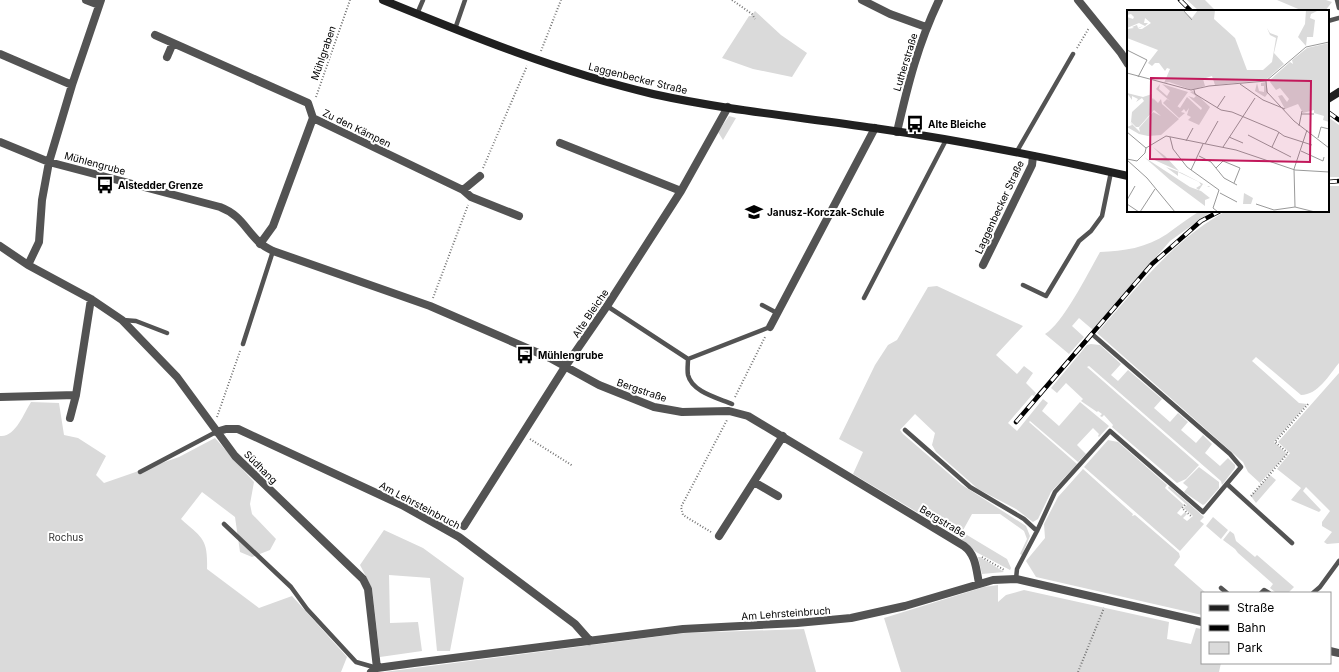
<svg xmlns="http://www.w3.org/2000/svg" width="1339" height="672" font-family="Inter,sans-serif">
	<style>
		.green { fill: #dadada }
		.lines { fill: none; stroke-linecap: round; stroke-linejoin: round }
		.path { stroke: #757575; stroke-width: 2; stroke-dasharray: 1 2; stroke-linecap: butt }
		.lane { stroke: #535353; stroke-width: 4.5 }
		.street { stroke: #535353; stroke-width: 8 }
		.secondary { stroke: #202020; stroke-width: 8 }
		.rail-casing { stroke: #000; stroke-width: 4.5 }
		.rail { stroke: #fff; stroke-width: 3; stroke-dasharray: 9; stroke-linecap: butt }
		.labels { text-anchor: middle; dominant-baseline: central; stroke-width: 4; stroke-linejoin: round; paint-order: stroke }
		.street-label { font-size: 10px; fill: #000; stroke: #fff }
		.poi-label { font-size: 10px; font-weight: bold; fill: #000; stroke: #fff; text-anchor: start }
		.park-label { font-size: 10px; fill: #313131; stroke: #fff }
		.inset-road { fill: none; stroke: #999; stroke-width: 1 }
		.view { fill: #c2185b; fill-opacity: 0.15; stroke: #c2185b; stroke-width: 2 }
		.inset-edge { fill: none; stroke: #000; stroke-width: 2 }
	</style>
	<rect width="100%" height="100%" fill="#fff"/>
	<!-- green -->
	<path class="green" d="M1187,0H1205L1216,11H1199Z
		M1277,0H1326L1332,2L1325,11H1303Z
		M755,11L781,35L807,53L792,77L753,69L722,58L749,16H751Z
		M729,116L736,118L723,140L718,132Z
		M1328,117L1339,125V177H1328Z
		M1328,186H1339V363C1329,375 1318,395 1301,395L1256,357L1252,361L1299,403L1307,404L1274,442L1287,454L1260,483L1248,472L1243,462L1097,333C1136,289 1173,240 1226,211H1328Z
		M1200,211H1212L1170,241L1093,330L1079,318L1072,326L1084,337L1069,354L1045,334C1063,324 1089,271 1100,252C1124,251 1146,248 1167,234C1178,226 1188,218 1200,211Z
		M937,286L1023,326L996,355L1017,374L1024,366L1033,373L1026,383L1036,393L1034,396L1032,395L1008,423L1017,431L1043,399L1048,403L1042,411L1059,426L1080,402L1109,426L1099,437L1098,436L1099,434L1093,428L1077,445L1086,454L1078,462L1030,421L1029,422L1077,464L1051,492L1038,519L1033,522L1016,509L978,489L936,452L932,445L935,433L915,414L900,430L903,434L962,485L1026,526L1030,536L1022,555L1020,554L1027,539L1024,531L1000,514H972L962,532L1007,559L1011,568L1010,570L976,552L959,537L853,474L863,452L839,439L875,365L888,345L897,340L928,287Z
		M1091,344L1100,345L1121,364L1111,375L1118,381L1128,370L1162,399L1154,408L1170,422L1178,413L1188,422L1181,430L1196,443L1203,435L1212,444L1205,453L1220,466L1228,458L1235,465V468L1222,485L1221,481L1089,366L1087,367L1199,465L1186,479L1177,483L1112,427L1113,425L1104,415L1102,417L1100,416L1102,414L1098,411L1097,412L1081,401L1083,399L1066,383L1057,393L1051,388L1087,345Z
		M1339,373V543L1327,544L1324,542L1332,532L1322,526V522L1330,511L1306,487L1303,491L1321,510L1319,512L1291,500L1301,488L1277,469L1290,453L1278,442Z
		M31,402L59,403L64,435L78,438L106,456L96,475L104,483L179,457L215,438L254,482L250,504L252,514L276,539L270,550L252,557L240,552L235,517L202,492L181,519C202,538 208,538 207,569L259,608L292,596L347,657L341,672H0V436C15,438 24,413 31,402Z
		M1108,440L1118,442L1167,485L1165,488L1184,505L1177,513L1181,516L1185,512L1187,514L1183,518L1187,521L1193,516L1184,508L1187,505L1168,488L1169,486L1204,517L1200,521L1204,524L1180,551L1084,467Z
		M1199,467L1219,482V488L1205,504L1203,505L1184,492L1188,487L1183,483Z
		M1083,469L1133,514L1132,516L1135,515L1179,553L1180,557L1174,565L1206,593H1202V615L1036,577L1026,561L1045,538L1044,524L1058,497Z
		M1270,475L1276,480L1256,503L1251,496Z
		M1213,517L1228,530L1221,539L1206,526Z
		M384,530L423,548L464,578L450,651H437L430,578L389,575L390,623L418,622L422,651L380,657L372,588L360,565Z
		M1230,531L1234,534L1236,541L1255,557L1257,555L1294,587L1289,592H1275L1270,588L1273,584L1238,553L1235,549L1223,540Z
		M978,557H980L1004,572L982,574Z
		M998,585V602L1006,595L1024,590L1169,622L1167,639L1191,644L1196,628L1202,629V663H1221L1219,672H901L884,618L984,587Z
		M804,629L816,672H384L685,633Z"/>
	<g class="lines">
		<!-- path -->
		<path class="path" d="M732,0L752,14L755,19
			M1077,48L1089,28
			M541,51L561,0
			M316,97L350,0
			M483,168L527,66
			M433,298L468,205
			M735,397L765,337
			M217,417L240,351
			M530,439L573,466
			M1251,496L1288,453L1275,442L1309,403
			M1185,505L1182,508L1191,516
			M711,532L683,515L681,507L727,420
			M982,557L1004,570
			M1078,672L1104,608"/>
		<!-- lane -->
		<path class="lane" d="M1337,0L1339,8
			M417,14L423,0
			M1328,21L1339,18
			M455,29L465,0
			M1016,153L1073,54
			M1023,285L1046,296L1079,241L1091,231L1102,216L1111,172
			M864,298L946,140
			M762,305L777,313
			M607,306L688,359L770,327
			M123,320L136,321L167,333
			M243,344L273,251
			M688,359C688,364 687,370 688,375C692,392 718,398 732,404
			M905,430L970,487L1024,519L1037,531L1017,569L1016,579
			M140,472L216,432
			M1227,484L1292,543
			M224,524L291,587L307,609L356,662L377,668
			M1037,531L1055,492L1110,431L1203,512L1241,467L1230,454L1092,334L1037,397
			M1221,588L1227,593
			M1261,593L1264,590L1269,593
			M1313,593L1320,587L1339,561"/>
		<!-- street -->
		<path class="street" d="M86,0L99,5
			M862,0L890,14L926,27
			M1078,0L1121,53L1128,64
			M155,35L308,103L313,118L463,190L471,197L519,216
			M0,54L72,85
			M167,57L173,43
			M897,132C908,84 918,44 939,0
			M0,142L49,162L220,207C241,215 245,229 260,243C263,246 269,249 273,251L430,306L550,358L599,385L654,407L682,412L729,411L748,416L964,546C976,555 976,569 979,583
			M560,143L681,191
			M463,190L480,176
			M260,244L273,226L313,118
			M0,246L28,265L91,299L122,320L177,377L235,456L363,579L368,589L377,668
			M28,265L39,242L42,200L49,162L72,85L101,0
			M983,265L1032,165L1033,156
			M770,327L875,128
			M0,397L76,395
			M70,418L76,395L91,299
			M216,432L226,429H238L402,505L459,537L575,624L590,641
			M754,482L778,496
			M464,526L565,367L607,306L681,191L728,107
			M719,536L783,436
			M1330,651L1339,653
			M371,672L377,668L414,663L683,629L797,623L851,618L905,606L993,580L1016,579L1202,622"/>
		<!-- secondary -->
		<path class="secondary" d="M383,0C471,36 560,72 653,94C725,110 800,117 874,128C959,140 1044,157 1128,176
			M1328,99L1339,92"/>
		<!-- rail casing -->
		<g class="rail-casing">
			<path id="rail" d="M1180,0L1191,11
				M1328,112L1339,120
				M1328,182L1339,181
				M1016,422L1152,264L1201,221L1220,211"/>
		</g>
		<!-- rail -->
		<use href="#rail" class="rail"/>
	</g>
	<!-- icons -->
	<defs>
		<g id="bus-bare" transform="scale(1.38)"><path d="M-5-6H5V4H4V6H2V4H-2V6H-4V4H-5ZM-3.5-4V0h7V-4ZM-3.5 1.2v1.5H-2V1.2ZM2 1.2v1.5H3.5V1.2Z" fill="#000" stroke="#fff" stroke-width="2.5" paint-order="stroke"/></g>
		<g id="school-bare" transform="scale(1.38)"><path d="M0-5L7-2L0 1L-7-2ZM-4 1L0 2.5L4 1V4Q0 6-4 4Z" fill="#000" stroke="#fff" stroke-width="2.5" paint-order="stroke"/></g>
	</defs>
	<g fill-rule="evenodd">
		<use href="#bus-bare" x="915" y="124"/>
		<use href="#bus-bare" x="105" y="185"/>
		<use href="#school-bare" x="754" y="212"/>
		<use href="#bus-bare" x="525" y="355"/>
	</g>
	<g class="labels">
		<!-- street labels -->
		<g class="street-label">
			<text transform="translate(323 53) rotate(-71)">Mühlgraben</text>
			<text transform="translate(905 62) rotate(-73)">Lutherstraße</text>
			<text transform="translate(638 78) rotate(14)">Laggenbecker Straße</text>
			<text transform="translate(357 128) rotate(26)">Zu den Kämpen</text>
			<text transform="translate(95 163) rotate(15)">Mühlengrube</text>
			<text transform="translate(999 207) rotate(-65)">Laggenbecker Straße</text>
			<text transform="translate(590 313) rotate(-56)">Alte Bleiche</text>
			<text transform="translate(642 390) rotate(19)">Bergstraße</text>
			<text transform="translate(261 467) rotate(45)">Südhang</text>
			<text transform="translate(420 505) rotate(28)">Am Lehrsteinbruch</text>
			<text transform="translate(943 521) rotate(31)">Bergstraße</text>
			<text transform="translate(786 613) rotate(-4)">Am Lehrsteinbruch</text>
		</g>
		<!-- poi labels -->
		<g class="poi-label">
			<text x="928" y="124">Alte Bleiche</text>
			<text x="118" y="185">Alstedder Grenze</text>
			<text x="767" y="212">Janusz-Korczak-Schule</text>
			<text x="538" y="355">Mühlengrube</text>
		</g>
		<!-- park labels -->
		<g class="park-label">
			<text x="66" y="537">Rochus</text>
		</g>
	</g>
	<!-- overview -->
	<g transform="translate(1127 10)">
		<rect width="202" height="202" fill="#fff"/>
		<path d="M0,0H55L65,8L71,0H88L87,9L108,28L120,60H136L145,52L149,28L143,25L140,18L143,23L151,26L147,43L157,54L139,70L88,75L85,66L76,69L78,76L65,80L42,72L37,73L43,59L40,58L38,61L32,53H28L25,56L21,53L31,40L0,28V19L7,18L5,17L10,15L11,18L16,16L11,19H15L24,13L18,8L17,13H21L18,16L12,13L0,18V7L6,9L7,7L4,4L0,5ZM179,0H192L184,4L183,8L188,10L186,27H180L179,36L171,27L178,14ZM202,33V112L196,110L197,106L187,103V100L176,103L171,94L158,99L151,86L155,85L160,92L162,89L153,78L149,80L143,72L144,69L163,52L166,54L165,50L180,38ZM139,72L141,83L138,87L128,81L130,73L132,81L137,82V76H134V73ZM33,74L32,79L40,86L43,81L35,74L61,82L50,97L29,79ZM66,81L83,97L72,115L61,110L64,107L60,105L62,98L59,102L57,99L54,102L58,103L52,108L36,93L40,89L53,98L60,87L74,100L75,98L61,86L62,83L61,86L67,88L69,86L63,82ZM0,83L16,87L25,84V88L27,90L26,88L31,93L34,89L35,94L52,109L34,125L21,126L12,124L0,117L5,115L3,112L13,122L12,118L26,102L34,106L27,100L12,117H9L4,112L5,102L17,91L15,88L9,92L11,89L5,86V90ZM26,137L38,146L52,161L23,148L39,150ZM17,147L63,177L74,181L83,188L78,190V196L43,170ZM39,157L55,163L80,176H83L82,177L76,174L72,180L69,178L74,175L72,172L51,162V166ZM117,183L126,188L124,194H116Z" fill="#dadada"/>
		<path class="inset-road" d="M56,0L65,10M0,40L20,50L11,67M0,63L64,80L82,76L139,71L179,37L202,32M139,71L140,82L167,111L202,138M113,74L136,90L158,99M67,80L68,84L94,100L105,102L150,121L157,126L185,135M90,98L98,86M174,104H187M172,116L175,101M0,122L19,138L39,126L109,140L168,160L202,162M121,125L164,147M43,127L46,139L60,157L92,180L86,198L91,202M102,127L116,133M191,128L194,117L202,119M59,131L66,118M78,134L91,111M96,137L128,88M145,137L152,122M174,141L196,151L197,147M72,146L84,152L97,168L110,175M0,149L10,151L18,143L19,138M0,150L20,168L48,202M89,158L96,151L113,158L107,173M64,160L76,134M93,183L110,192M0,190L8,176M0,194L12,202M129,194L147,200L168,197L188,202M168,197L167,159L180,120M13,202L28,179"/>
		<path class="view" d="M24,68L184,71L183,152L23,149Z"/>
		<rect width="202" height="202" class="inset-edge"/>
	</g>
	<!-- legend -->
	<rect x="1201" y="592" width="130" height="72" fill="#ffffff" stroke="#999999"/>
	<rect x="1209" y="605" width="20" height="6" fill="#202020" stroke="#999999"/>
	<text x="1237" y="612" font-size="12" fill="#000000">Straße</text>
	<rect x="1209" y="625" width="20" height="6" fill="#000000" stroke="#999999"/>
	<text x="1237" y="632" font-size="12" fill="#000000">Bahn</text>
	<rect x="1209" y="642" width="20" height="12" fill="#dadada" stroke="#999999"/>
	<text x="1237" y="652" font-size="12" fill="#000000">Park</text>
</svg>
